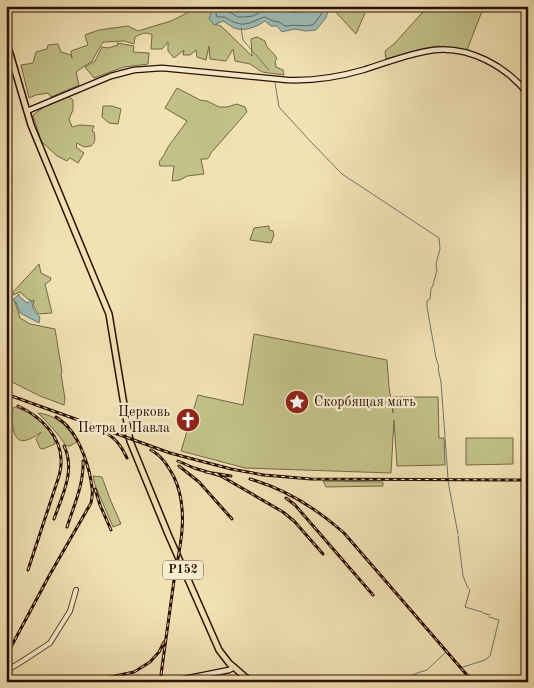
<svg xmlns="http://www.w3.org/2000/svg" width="534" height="688" font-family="'Old Standard TT',serif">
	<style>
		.green { fill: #c1c188; stroke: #766745 }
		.water { fill: #9dbcb5; stroke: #6f766d }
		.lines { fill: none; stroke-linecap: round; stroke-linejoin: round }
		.shore { stroke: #64645c; stroke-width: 1 }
		.stream { stroke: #6f766d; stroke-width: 1 }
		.tertiary-casing { stroke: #5c422e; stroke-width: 6 }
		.secondary-casing { stroke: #2b0d02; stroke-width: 7 }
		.primary-casing { stroke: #2b0d02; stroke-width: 8 }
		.tertiary { stroke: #f6ecce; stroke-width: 4 }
		.secondary { stroke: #f6ecce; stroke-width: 4.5 }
		.primary { stroke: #f1e2b4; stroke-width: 5 }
		.rail-casing { stroke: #2b0d02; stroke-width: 3 }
		.rail { stroke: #f6ecce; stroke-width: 1; stroke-dasharray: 4; stroke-linecap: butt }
		.labels { text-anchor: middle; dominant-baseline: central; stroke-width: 4.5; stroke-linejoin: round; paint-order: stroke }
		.shield { fill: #f6ecce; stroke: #68503f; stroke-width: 1 }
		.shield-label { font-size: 12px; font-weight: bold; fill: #2b0d02 }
		.poi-label { font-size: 14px; fill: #2b0d02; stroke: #f6ecce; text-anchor: start }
	</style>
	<rect width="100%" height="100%" fill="#f1e2b4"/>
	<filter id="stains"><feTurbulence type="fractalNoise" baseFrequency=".004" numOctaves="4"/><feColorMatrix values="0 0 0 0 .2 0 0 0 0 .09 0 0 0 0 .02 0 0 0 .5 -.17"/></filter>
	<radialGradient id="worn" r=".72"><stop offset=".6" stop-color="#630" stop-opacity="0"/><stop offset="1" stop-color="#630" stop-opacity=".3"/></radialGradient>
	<!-- green -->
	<path class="green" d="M186,6H214V24L221,26L252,56L251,39L257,37L265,41C267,51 274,51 277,59L275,61L276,67L283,70L284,75L262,72L250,64L235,61L233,49L226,61L210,59L209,46L206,60L197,57L196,50L190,55H183L184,50L174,58L168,51V42L162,49H151L152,35C146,31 141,34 135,37L134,44L124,41L103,42L92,61L76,72L79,85L51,97L48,93L36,95L29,98L21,65L33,63L36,52L47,49L48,45L58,44L61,52L71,55L72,58L71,51L88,45L85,35L99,30L128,26L138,31L171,21L191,11Z
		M331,6H362L365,13L356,34L331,7Z
		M438,6H484L467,50L437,46L421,49L386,59L385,51L394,44L422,13Z
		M117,43L134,46L133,52L149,53L148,64L124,67L94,78L85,67L95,61L102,47L108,48L118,45Z
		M177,88L200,100L207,101L219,107H227L237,104L245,107L247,112L210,154V156L207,159H201L204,174L187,176L180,180L172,181L174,166H160L159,162L164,155L168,147L187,121L165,108Z
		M68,96L73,100V110L69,119L72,127L80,125L94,126L92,131L94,132C95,138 96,142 91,146L84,147L77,143L76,147L84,153L78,163L70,158L67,161L57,156L41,141L33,115L45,106Z
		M103,106H112L121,109L118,124L109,123L102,117Z
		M269,226V230L273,231L274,235L271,243L250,240L254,228Z
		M39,264L41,273L51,278L50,281L45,284L52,313L38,314L33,305L34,300L32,301L28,299L20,292L13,295V292Z
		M8,291L15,302L20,318L30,324L55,329L62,372L61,374L65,399L64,405L40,396L6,379V293Z
		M254,334L387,360L389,387L393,413V397H438L439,438H444L445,465L397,466L394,420L391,473L245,468L181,451L198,395L243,405Z
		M15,407L30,413L36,419V418H38C45,426 54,434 55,444L43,449L40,448L36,439L41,432C14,453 11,432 13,408Z
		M38,413C57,415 68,427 77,442L70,446H66L60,437L47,422Z
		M466,438H513V464L466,465Z
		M93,476L102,477L110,499L121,524L113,527L95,485Z
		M323,481L383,482V486L326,487Z"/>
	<!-- water -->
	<path class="water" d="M214,6H280L288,11L297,13L303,6H331L325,19L316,30L306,31L294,29L282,32L277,26H271L265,21C257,27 244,32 234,28C230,26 227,23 223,21L214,25L209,18Z
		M19,294V296L27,303L30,301H32C32,309 35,313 40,317L39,323L20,313L16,302L13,300Z"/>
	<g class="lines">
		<!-- shore -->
		<path class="shore" d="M219,6L216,14L217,17C230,16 227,21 237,23C247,27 256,19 265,17L273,21L279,22L285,26C295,24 303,27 313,25L320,16L326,6
			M225,6L226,10L238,17H244L253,16L262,11H271L272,6"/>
		<!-- stream -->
		<path class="stream" d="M241,28L243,40L269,70
			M275,83L279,107L311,142L342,174L439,238L440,249L436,264L437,270L433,285L431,289L430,299L427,301V307L436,358L439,367L438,368L441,382L448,478
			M448,481L458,534
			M458,536L463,576L468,588
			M469,589L470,590L465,607L482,612
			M483,613L490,615
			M463,667L485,660L490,656L499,620L489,617
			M413,675L417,673L427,670L446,652L460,668
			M407,682L410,679"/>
		<!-- tertiary casing -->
		<g class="tertiary-casing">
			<path id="tertiary" d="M6,671L21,662L50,643L70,611L76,590"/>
		</g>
		<!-- secondary casing -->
		<g class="secondary-casing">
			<path id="secondary" d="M27,111L111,76L134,70L162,68L287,80C313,81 339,77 363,70C386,63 410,53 434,50C469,46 506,66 528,94
				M169,682L229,670L234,667"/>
		</g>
		<!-- primary casing -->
		<g class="primary-casing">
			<path id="primary" d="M6,40L31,125L109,314L130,441L168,534L219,650L229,663L251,682"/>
		</g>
		<!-- tertiary -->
		<use href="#tertiary" class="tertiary"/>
		<!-- secondary -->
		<use href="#secondary" class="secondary"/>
		<!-- primary -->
		<use href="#primary" class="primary"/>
		<!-- rail casing -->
		<g class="rail-casing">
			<path id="rail" d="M6,147H7
				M6,394L170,453L231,469L264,475L311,479L528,480
				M18,406C40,416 63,437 61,464C61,468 60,472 59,476L28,570
				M107,434C117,439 122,448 127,458
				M151,450C162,456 168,466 174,477C188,507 182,541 175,573L160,682
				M178,461L194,468L221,476L283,512L294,521L323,554
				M179,466L199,482L232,519
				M206,472L231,476
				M250,479C285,489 316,508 344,533L473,682
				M95,489L100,505L111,530
				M286,498L295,505L373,595
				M54,519C62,496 76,470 64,446
				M67,527C74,505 84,484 83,461
				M6,653L11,647L49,576L91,503C92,498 93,493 92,488C90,469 81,441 68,427C65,423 60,420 56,417
				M87,682L134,672L150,662L159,652L164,642"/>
		</g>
		<!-- rail -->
		<use href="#rail" class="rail"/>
	</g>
	<!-- icons -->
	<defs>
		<g id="sight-disc" transform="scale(1.25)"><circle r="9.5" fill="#8f2418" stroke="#f6ecce"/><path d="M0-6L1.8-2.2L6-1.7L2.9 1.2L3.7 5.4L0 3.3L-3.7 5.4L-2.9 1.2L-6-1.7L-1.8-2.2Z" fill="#fff"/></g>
		<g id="church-disc" transform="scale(1.25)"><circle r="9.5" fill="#8f2418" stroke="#f6ecce"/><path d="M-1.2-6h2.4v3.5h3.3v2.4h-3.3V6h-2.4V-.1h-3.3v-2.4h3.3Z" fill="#fff"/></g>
	</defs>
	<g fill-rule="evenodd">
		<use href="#sight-disc" x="297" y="402"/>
		<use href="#church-disc" x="188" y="420"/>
	</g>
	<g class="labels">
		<!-- shield labels -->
		<rect class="shield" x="163" y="560.5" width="40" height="19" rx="4"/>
		<g class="shield-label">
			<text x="183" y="570">Р152</text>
		</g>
		<!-- poi labels -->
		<g class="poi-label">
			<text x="314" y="402">Скорбящая мать</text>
			<text x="170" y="412" text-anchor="end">Церковь<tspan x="170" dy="16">Петра и Павла</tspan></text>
		</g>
	</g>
	<!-- margin -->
	<rect width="534" height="688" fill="none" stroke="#f1e2b4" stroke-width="25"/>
	<rect x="8" y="8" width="519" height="673" fill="none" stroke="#2b0d02" stroke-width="2.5"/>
	<rect x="12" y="12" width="509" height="663" fill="none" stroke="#2b0d02"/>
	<rect width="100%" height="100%" filter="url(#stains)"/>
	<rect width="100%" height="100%" fill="url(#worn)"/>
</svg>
